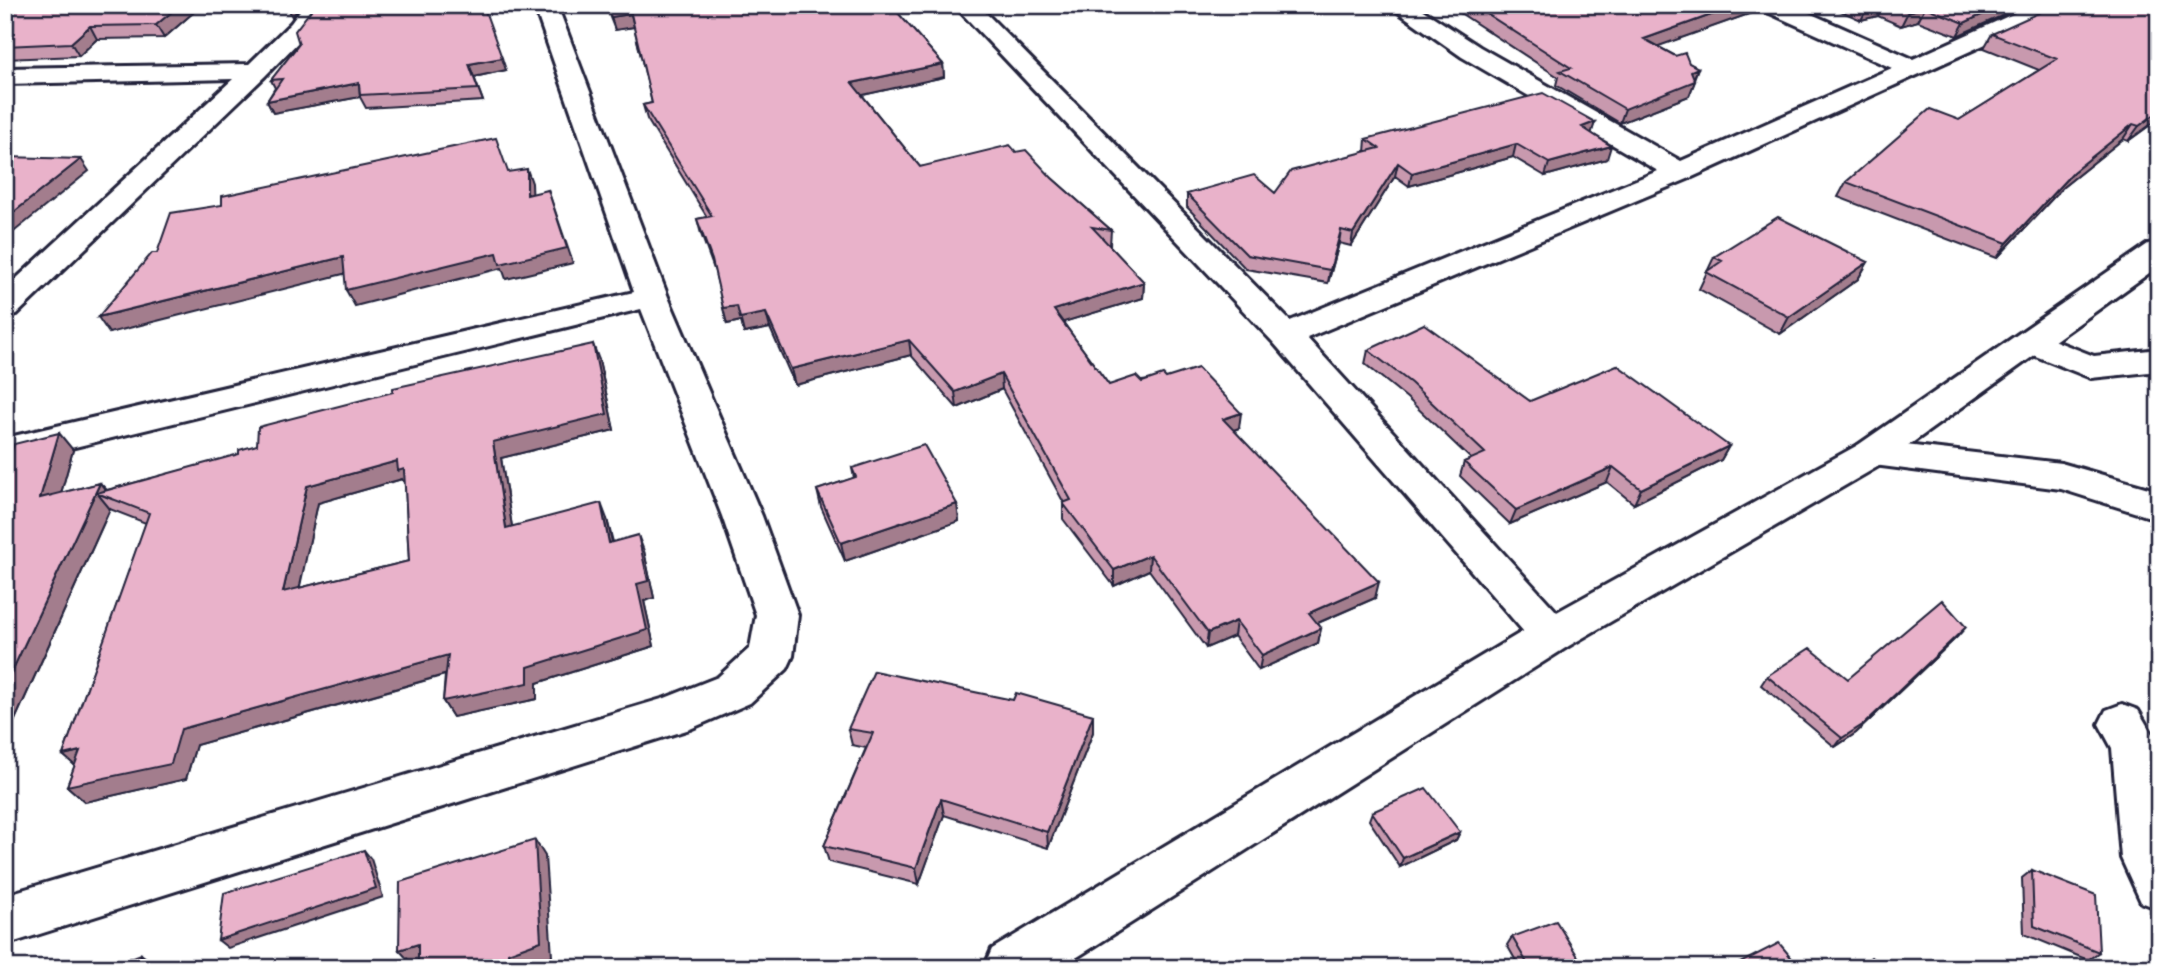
<svg xmlns="http://www.w3.org/2000/svg" width="2164" height="973" font-family="Dekko,sans-serif">
	<style>
		.lines { fill: none; stroke-linecap: round; stroke-linejoin: round }
		.minor-casing { stroke: #22223b; stroke-width: 6 }
		.tertiary-casing { stroke: #22223b; stroke-width: 6 }
		.minor { fill: #fff; fill-rule: evenodd }
		.tertiary { fill: #fff; fill-rule: evenodd }
		.wall { fill: #c899ae; stroke: #22223b; stroke-width: 2; fill-rule: evenodd }
		.shaded-wall { fill: #a37d8d; stroke: #22223b; stroke-width: 2 }
		.building { fill: #e9b2ca; stroke: #22223b; stroke-width: 2; fill-rule: evenodd }
	</style>
	<rect width="100%" height="100%" fill="#fff"/>
	<filter id="ink" filterUnits="userSpaceOnUse"><feTurbulence type="fractalNoise" baseFrequency=".0143" numOctaves="2"/><feDisplacementMap in="SourceGraphic" scale="14" xChannelSelector="R" yChannelSelector="G"/><feConvolveMatrix kernelMatrix="1 2 1 2 8 2 1 2 1" color-interpolation-filters="sRGB"/></filter>
	<g filter="url(#ink)">
		<g class="lines">
			<!-- minor casing -->
			<g class="minor-casing">
				<path id="minor" d="M304,5H327L307,33L265,76L17,314L5,317V289L233,79L5,84V68L249,64L291,23Z
					M534,5H557L668,297L762,516L798,615L793,656L787,669L750,703L690,729L5,945V895L665,698L718,677L750,648L756,615L722,516L641,309L5,464V438L634,292Z
					M954,5H978L1290,321L1658,171L1462,57L1388,5H1415L1480,47L1681,161L1892,68L1763,10L1760,5H1791L1913,59L2033,5H2064L2061,10L1690,178L1307,338L1567,623L1574,635L1567,647L1552,652L1537,647L1273,342Z
					M2030,331L2094,356L2159,349V371L2091,378L2018,349L2013,342L2018,335Z
					M1871,441L2061,463L2159,491V520L2061,489L1858,463L1852,454L1858,445Z
					M2122,704L2138,710L2158,744L2159,909L2141,902L2121,858L2112,748L2099,724L2106,710Z"/>
			</g>
			<!-- tertiary casing -->
			<g class="tertiary-casing">
				<path id="tertiary" d="M2159,242V266L1884,463L1567,647L1060,968H984L992,949L1537,623L1858,445L2148,244Z"/>
			</g>
			<!-- minor -->
			<use href="#minor" class="minor"/>
			<!-- tertiary -->
			<use href="#tertiary" class="tertiary"/>
		</g>
		<!-- wall -->
		<path class="wall" d="M5,5H202L164,38L97,39L79,56L5,59Z
			M315,5H467V11L506,70L474,77L483,101L366,108L360,97L273,113L267,101L275,88L271,80L299,44Z
			M605,5H891L943,64L944,77L862,95L920,167L1016,152L1052,178L1111,230L1110,245H1109L1144,282L1143,298L1063,322L1109,385L1166,378L1239,428L1234,430L1375,598L1318,623L1321,628L1318,643L1259,670L1234,636L1206,648L1149,570L1114,586L1063,519V503H1064L1002,389L957,408L911,355L795,385L770,328L744,333L741,321L727,324L715,272L701,234L697,219L707,217L647,119L643,105L652,103L634,27L615,30Z
			M1448,5H1761L1760,10L1657,46L1698,68L1694,79L1695,81L1689,96L1620,123L1556,85L1558,77Z
			M1827,5H2026L1957,36L1918,21L1901,26L1878,16L1861,20Z
			M2159,5V120H2157L2128,141L2123,139L2063,187L1997,258L1838,197L1846,182L1959,120L2039,70L1984,48L1992,34Z
			M1595,122L1591,133L1607,159L1545,176L1513,157L1409,186L1395,176L1351,246L1339,243L1328,283L1246,269L1187,207V194L1275,193L1365,152L1366,139Z
			M1714,257L1868,262L1858,279L1780,334L1699,289Z
			M1368,350L1530,401L1729,446L1721,460L1634,504L1607,482L1510,524L1460,476L1464,462L1471,459L1407,398L1365,364Z
			M599,360L614,430L501,458L512,527L607,519L613,542L644,551L654,598L644,601L654,646L537,683V699L453,717L443,701L445,675L196,745L186,779L85,802L67,786L75,765L63,755L146,523L110,509L5,742V470L73,450L61,493L100,483L107,490ZM402,479L405,484L409,561L299,588L318,503Z
			M852,468L957,504L959,521L845,561L821,507L817,490L854,478Z
			M1958,636L1856,733L1835,747L1761,685L1767,676L1848,679Z
			M1013,700L1093,715V732L1048,848L944,815L919,884L829,862L824,846L866,748L852,745L848,729Z
			M1372,812L1460,832L1456,840L1400,867L1369,820Z
			M2032,870L2099,952L2088,960L2024,934L2022,878Z
			M1512,937L1585,968H1520L1507,945Z"/>
		<!-- shaded-wall -->
		<path class="shaded-wall" d="M180,5H202L164,38L156,25Z
			M287,5H302L292,17Z
			M463,5H467V23L463,11Z
			M1739,5H1761L1760,10L1639,53L1644,39Z
			M1873,5H1883L1878,16L1861,20L1868,7Z
			M2003,5H2026L1957,36L1964,23Z
			M1925,7L1918,21L1901,26L1908,12Z
			M631,14L634,27L615,30L611,17Z
			M90,26L97,39L79,56L71,43Z
			M502,58L506,70L474,77L483,101L469,64Z
			M943,64L944,77L854,97L852,83Z
			M1698,68L1692,82L1695,81L1689,96L1620,123L1625,109L1691,71Z
			M359,83L360,97L273,113L267,101Z
			M2159,111V117L2157,120L2128,141L2139,126Z
			M1595,122L1591,135L1582,127Z
			M2133,124L2123,139L2063,187L1997,258L2007,243L2073,172Z
			M1516,144L1513,157L1409,186L1412,173Z
			M1611,146L1607,159L1545,176L1549,163Z
			M81,159L89,171L5,239V219Z
			M1398,163L1395,176L1351,246L1353,233Z
			M527,169L532,183L533,210L527,195Z
			M548,190L573,263L506,279L502,268L355,306L346,290Z
			M1341,230L1339,243L1328,283L1330,270Z
			M343,257L351,272L109,333L98,317Z
			M1868,262L1858,279L1780,334L1789,317Z
			M1144,282L1143,298L1054,325V310Z
			M737,306L766,313L770,328L744,333L741,321L727,324L723,308Z
			M909,340L911,355L795,385L791,369Z
			M593,344L599,360L614,430L501,458L515,545L506,528L493,442Z
			M1001,374L1002,389L957,408L955,392Z
			M1241,413L1239,428L1222,434L1223,419Z
			M59,433L73,450L55,515L40,498Z
			M1729,446L1721,460L1634,504L1641,489Z
			M397,461L404,469L407,488L402,479L318,503L295,609L283,592L307,486Z
			M1613,467L1607,482L1510,524L1516,510Z
			M100,483L114,500L97,493L110,509L5,742V686Z
			M601,503L607,519L616,560L609,543Z
			M957,504L959,521L845,561L841,543Z
			M638,535L644,551L654,598L644,601L654,646L537,683V699L453,717L443,701L528,667L637,584Z
			M1150,555L1149,570L1114,586V570Z
			M1379,582L1375,598L1306,628L1309,613Z
			M1236,621L1234,636L1206,648L1208,633Z
			M1966,627L1958,636L1856,733L1835,747L1842,738Z
			M1321,628L1318,643L1259,670L1262,655Z
			M448,655L458,671L196,745L186,779L85,802L67,786L181,729Z
			M1093,715V732L1048,848L1047,832Z
			M80,751V770L63,755Z
			M941,799L944,815L919,884L916,868Z
			M1460,832L1456,840L1400,867L1403,858Z
			M535,840L545,856L552,956L520,968H509L508,953Z
			M364,850L371,859L383,897L228,948L218,940Z
			M418,944L432,959L413,965L399,950Z
			M141,954L159,968H140Z"/>
		<!-- building -->
		<path class="building" d="M5,5H180L156,25L90,26L71,43L5,46Z
			M315,5H463V11L484,8L502,58L469,64L478,89L360,95L359,83L267,101L282,79L271,80L299,44L295,31Z
			M606,5H891L943,64L852,83L920,167L1010,145L1016,152L1026,150L1052,178L1111,230L1092,227L1144,282L1054,310L1109,385L1136,376L1142,382L1163,375L1166,378L1198,368L1241,413L1223,419L1379,582L1309,613L1321,628L1262,655L1236,621L1208,633L1150,555L1114,570L1063,503L1071,500L1001,374L955,392L909,340L791,369L766,313L740,318L737,306L723,308L712,260L697,219L712,216L643,105L652,103L631,14L611,17Z
			M1473,5H1739L1644,39L1675,56L1685,53L1689,63L1698,68L1691,71L1695,81L1625,109L1560,71L1571,68Z
			M1892,5H2003L1964,23L1925,7L1908,12Z
			M2056,5H2159V111L2139,126L2133,124L2073,172L2007,243L1846,182L1930,109L1959,120L2057,59L1992,34Z
			M1543,93L1595,122L1582,127L1611,146L1549,163L1516,144L1412,173L1398,163L1353,233L1341,230L1330,270L1247,255L1187,194L1254,175L1275,193L1291,171L1379,148L1366,139Z
			M496,138L508,172L527,169V195L548,190L567,248L500,264L497,253L346,290L343,257L98,317L152,253H157L171,213L222,205V196Z
			M5,157L81,159L5,219Z
			M1778,217L1868,262L1789,317L1706,272L1722,261L1714,257Z
			M1424,324L1530,401L1617,365L1729,446L1641,489L1613,467L1516,510L1464,462L1485,453L1411,383L1368,350Z
			M593,344L607,414L493,442L506,528L601,503L609,543L638,535L648,581L637,584L647,630L528,667V683L443,701L448,655L181,729L171,764L67,786L80,751L63,755L149,513L97,493L239,454V450L257,445L258,427L393,392V388ZM397,461L398,471L404,469L409,561L283,592L307,486Z
			M59,433L40,498L100,483L5,686V470L14,444Z
			M924,445L957,504L841,543L817,490L856,477L852,468Z
			M1942,600L1966,627L1864,724L1842,738L1767,676L1810,648L1848,679Z
			M874,671L1013,700L1016,693L1093,715L1047,832L941,799L916,868L824,846L873,733L848,729Z
			M1426,788L1460,832L1403,858L1372,812Z
			M535,840L541,941L508,953L509,968H418V944L399,950L400,882Z
			M364,850L376,888L218,940L224,893Z
			M2032,870L2096,895L2099,952L2034,926Z
			M1556,921L1585,968H1530L1512,937Z
			M1779,943L1800,968H1741L1738,964Z
			M141,954L140,968H105Z
			M1871,957L1883,968H1859Z"/>
	</g>
	<!-- margin -->
	<rect width="2164" height="973" fill="none" stroke="#fff" stroke-width="28"/>
	<rect x="14" y="14" width="2136" height="945" fill="none" stroke="#22223b" stroke-width="2.5" filter="url(#ink)"/>
</svg>
